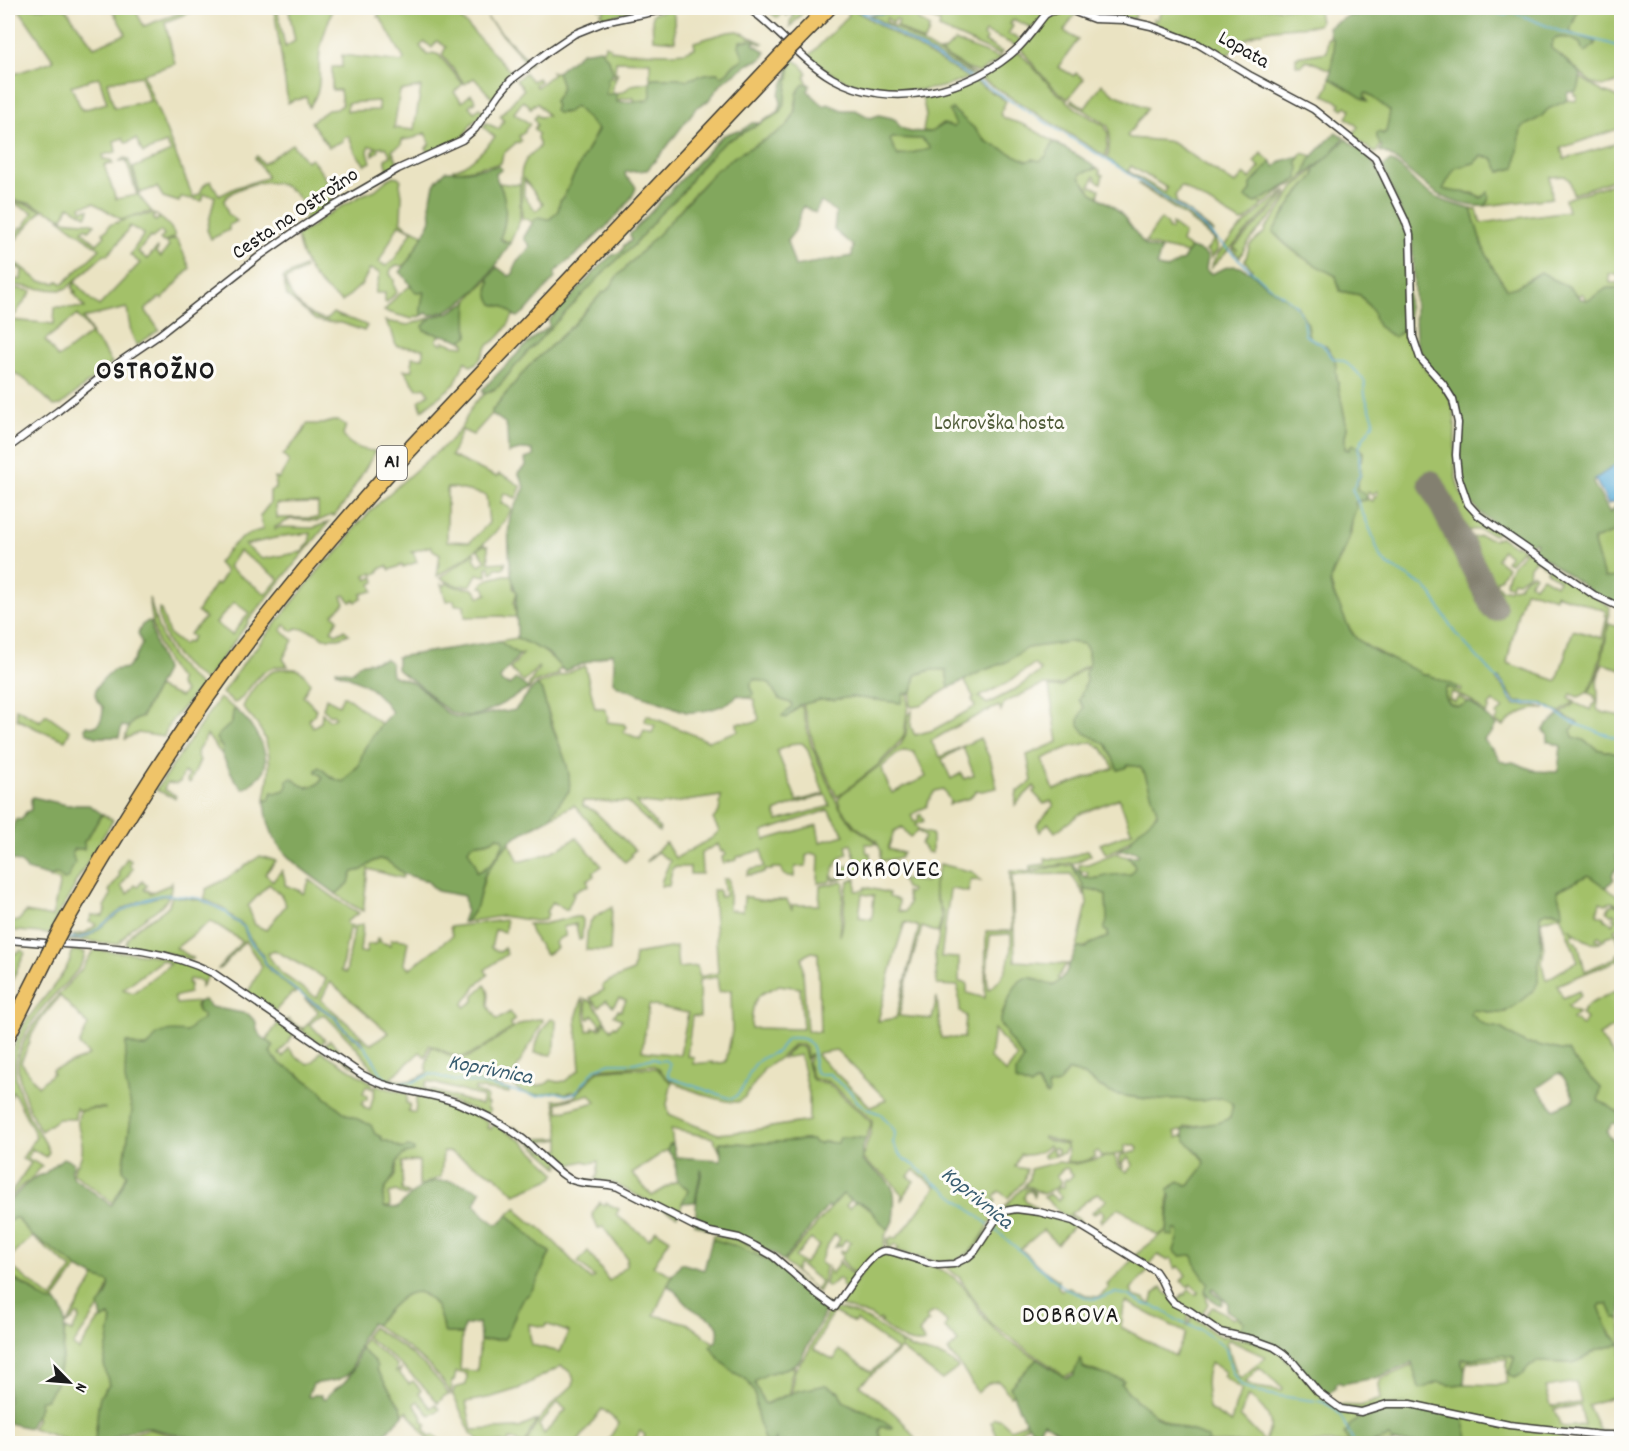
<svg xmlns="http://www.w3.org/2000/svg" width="1629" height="1451" font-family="Dekko,sans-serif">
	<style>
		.green { fill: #a3c169; stroke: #606e42; stroke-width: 1.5; fill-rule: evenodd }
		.forest { fill: #82a75d; stroke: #4f623c; stroke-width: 1.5; fill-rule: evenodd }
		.water { fill: #5dadd7; stroke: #3c647a; stroke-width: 1.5 }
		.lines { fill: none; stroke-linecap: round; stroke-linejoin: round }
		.stream { stroke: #5dadd7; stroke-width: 1.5 }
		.runway { stroke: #83806f; stroke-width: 26 }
		.minor-casing { stroke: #3b3a35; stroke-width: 9 }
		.highway-casing { stroke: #3b3a35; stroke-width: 11 }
		.minor { stroke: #fff; stroke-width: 6 }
		.highway { stroke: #efc469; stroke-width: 8 }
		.highway-bridge-casing { stroke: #3b3a35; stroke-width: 11; stroke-linecap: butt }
		.highway-bridge { stroke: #efc469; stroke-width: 8 }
		.labels { text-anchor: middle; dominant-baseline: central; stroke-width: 6; stroke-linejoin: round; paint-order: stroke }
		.shield { fill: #fdfcf7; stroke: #605f5e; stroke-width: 1.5 }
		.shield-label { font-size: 20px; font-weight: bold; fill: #1c1c1c }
		.street-label { font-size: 21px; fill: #1c1c1c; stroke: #fdfcf7 }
		.park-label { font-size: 21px; fill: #525e3b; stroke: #fdfcf7 }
		.water-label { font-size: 22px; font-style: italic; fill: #395d70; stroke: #fdfcf7 }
		.quarter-label { font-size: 24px; letter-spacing: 1.5px; fill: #1c1c1c; stroke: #fdfcf7 }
		.district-label { font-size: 27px; font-weight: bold; letter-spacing: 1.5px; fill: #1c1c1c; stroke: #fdfcf7 }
	</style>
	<rect width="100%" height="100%" fill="#fdfcf7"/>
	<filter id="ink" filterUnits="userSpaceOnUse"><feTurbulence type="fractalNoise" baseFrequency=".0167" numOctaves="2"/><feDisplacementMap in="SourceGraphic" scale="12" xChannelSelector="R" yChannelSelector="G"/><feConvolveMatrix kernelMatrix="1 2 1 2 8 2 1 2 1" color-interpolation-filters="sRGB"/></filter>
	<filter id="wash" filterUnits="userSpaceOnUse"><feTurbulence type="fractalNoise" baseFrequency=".008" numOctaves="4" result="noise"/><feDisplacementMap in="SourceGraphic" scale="24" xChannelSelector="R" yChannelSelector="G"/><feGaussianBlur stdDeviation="1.35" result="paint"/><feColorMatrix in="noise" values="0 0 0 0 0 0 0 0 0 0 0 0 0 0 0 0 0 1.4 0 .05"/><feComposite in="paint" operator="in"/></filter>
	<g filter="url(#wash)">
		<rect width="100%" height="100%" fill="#eae3c2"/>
		<!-- green -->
		<path class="green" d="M18,8H65L94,47L126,34L111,8H134L144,26L192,8H201L165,22L175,64L143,74L193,197L200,194C202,187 204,183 211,181L219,195H221L237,187L266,178L267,176L255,158L257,156L263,164L292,144L306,161L311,158L324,176L331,191L328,193L332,202L305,222L303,221L306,215L315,205C303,208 300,198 293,192C279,179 260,181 244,187C236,190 229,193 224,200L228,214L237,221L229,225V230L211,239L207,230L215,196L204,194L202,201L181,197L179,202L163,197L157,187L140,193L133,168L171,152L166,143L143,153L136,139L126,143L123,138L114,141L116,152L103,155V159L111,160L113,164L104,165L116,199L137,195L126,160L118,162L124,158L128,159L131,166L139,196L152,212L135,215L122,220L94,203L81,206L82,210L89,209L88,214L86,216L69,206L63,218L29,203L8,199V76L53,61V59ZM141,76L150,101L114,108L107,82ZM99,77L107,103L82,110L71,86Z
			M274,8H277L285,47L295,41L289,11L294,8L332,9C329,23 322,36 320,51C317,74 325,86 309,107L306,97L297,100L295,99L288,103Z
			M376,8H451L510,71L518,69L524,61L522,57L487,18L531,63L516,74L514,72L512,73L514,76L507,82L493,99L474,78L465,84L442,55L446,47L437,41L432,48L425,42L420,46L427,55L433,53L439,55L463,84L454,92L462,102L471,94L476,101L473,104L472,103L469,106L474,112L480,108L484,113L471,124L463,138L455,143L453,142L452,144L429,153L426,148L430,143L425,133L414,138L402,140L401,145L392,150L399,165L388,170L385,159L391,156L386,147L383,148L382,146L378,148L379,151L373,155V151L376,147L369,146L368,152L371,162L365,165L355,152L349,136L343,138V141L329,147L311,122L328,110L337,109L342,105L340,90H332V67H342V55L402,62L404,59L380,17H377L379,14ZM421,87L414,130L394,128L400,91ZM378,101L379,110L347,111V103Z
			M599,8H651L619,14L604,19L601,13L604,12L603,8L599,9Z
			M763,8H803V12L790,27V21L794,16L791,13L787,16L782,12L778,18Z
			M846,8H851L969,78C959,81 948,87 937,88C908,93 866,92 840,78C828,73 819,64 809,56L849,15Z
			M901,8H1055L1032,28L1015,20L1012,21L1010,24L1013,26L1008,34L1022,40L1017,46L985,32L983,36L987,39L985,42L1002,52L1000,55L939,28L940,22L923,15L920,14L918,20L930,27L928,31L930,32L923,42L897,26L899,21L896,19L893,23L887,18L886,21L887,22L975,75L972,76L893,30V28L869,15L887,13Z
			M1083,8H1107L1110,11L1114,8H1137L1134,19L1094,16L1080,11Z
			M1160,8H1315L1318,10L1320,22L1318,25C1296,29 1271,25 1251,36C1241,41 1234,50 1225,57L1205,43L1152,24L1154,19L1157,20L1162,10L1160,9Z
			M1578,8H1621V81C1597,92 1590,83 1573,66C1566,60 1559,54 1551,48V45L1554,39C1563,36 1571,38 1580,43L1582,49L1585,52L1596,44L1574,35L1569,31L1574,22Z
			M672,10L674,16L675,41L653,39L652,15L654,13Z
			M1063,11L1075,14L1064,31L1078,40L1058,67L1074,76L1076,73L1084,79L1068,99C1049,86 1035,67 1021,49L1045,19L1050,15Z
			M738,31L763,43L761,44L750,40L742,60L732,66L728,72L722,76L717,73L705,74L687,80L678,78H653L650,80V62L616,61L615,72L618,73L612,88L613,95L609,96L605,94L608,79L610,75L612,78L615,77V74H613C612,65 607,55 600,50L604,49L605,45L610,47L611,50L624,52L673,53L684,52L695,48L694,42L728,32Z
			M1327,38H1333L1334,51L1331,70L1307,60L1301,66L1296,65V57L1327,52Z
			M955,41L998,58L1000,57L1001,59L978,73L966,68L939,52L945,51Z
			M1017,52L1020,53L1055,91L1078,110L1105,126L1108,134L1106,157L978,77Z
			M792,59L801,64L807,73L805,77L808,84C790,89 801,112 786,126C768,142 742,149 723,165C701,183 683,207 663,229C648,246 631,262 615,279C612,286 609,291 602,293L574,324L527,368L492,410V414L473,435L462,430L451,456L497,477L499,474L510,479L521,487L516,498L504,493L501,503L509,507L511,510C496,539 464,560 437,576L440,554L433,550L431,546L411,552L414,554L417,562L403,567L402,565L390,570L387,566L379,569V572L373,575L372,573L365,575L367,580L374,577L375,582L371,584L373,591L361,594L362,597L356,602L354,600L351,602L345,595L342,596L345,603L333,614L338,619L331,630L336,634L344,630L349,634L339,638H323C317,632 306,629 297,628L293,631L285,625L281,630L293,640L283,659L288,666C257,665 256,685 237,702L234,703L222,693L242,665L327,560H330L344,545L356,526L383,499L427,460L448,443L461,428L474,403L485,394L495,389L502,383L523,356L590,286L608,268L634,245L659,215L682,193L696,172L717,149L727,141L780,113L784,105ZM447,488H455L486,495L489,523L470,542L447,541Z
			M551,72H557C563,87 564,88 554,101L556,106L555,108L557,113H565L575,106L598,129L571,181L564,197L560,201L558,211L550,219L533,223L527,219H523L522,217C522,203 519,182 522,169C523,166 526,159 529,156C534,150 544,150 537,138L538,134L534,129L537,125L534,119L537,114L539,117L548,116L537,103L535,105L534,104L531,109L529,107L530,106L523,101L514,113L530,124L525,130V132L519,136L521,141L518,143L517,142L503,154L501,163C494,166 486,165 479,167C470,170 463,171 453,171V169C467,169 486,147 495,137L483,127L486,123L499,129L504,120L500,116L524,89L516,80L525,73L532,81L538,78L540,81L535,85L537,87L553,74ZM524,179L543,204L536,211L524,196Z
			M1580,77L1603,92L1621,98V128L1561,148L1564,159L1621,142V177L1573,194L1570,181L1565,176L1550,177L1552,198L1485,206L1489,201L1473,193L1452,192L1443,189L1455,167L1474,163L1481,156L1493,158L1500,172L1514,168L1516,165L1521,128L1541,117L1548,109L1567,100L1576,101L1577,96L1574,95V93C1579,90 1581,83 1580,77Z
			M1330,78L1367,101L1364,95L1366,93L1368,94L1391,111L1386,132L1377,135L1380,145L1377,152L1375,153L1352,136L1358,127L1347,118L1351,110L1346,106L1343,109L1339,106L1341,103L1324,95L1329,85Z
			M974,80C983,89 996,93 1006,101L1000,114C1008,122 1012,120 1022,124C1032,128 1047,138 1057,144L1053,143L1046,156L1039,162L1027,161L988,143L974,128L952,109L956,125L954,127L942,124L931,132L923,131L926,115L922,96L954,90Z
			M650,82L652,94L648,100L634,101V98L620,99L619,102H617L616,93L623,92L632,85Z
			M1102,84L1114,94L1148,108L1127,136L1130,138L1167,141L1173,143L1235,184L1244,174L1250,179L1260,167L1254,162L1261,153L1271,162L1251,184V191L1246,197L1256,203L1294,182L1296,163L1303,153L1313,156C1304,169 1307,183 1286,187L1263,205L1260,203L1261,207L1245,221L1241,222L1181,186L1175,196L1177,203L1214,232L1213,233L1189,213L1108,159L1110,136L1108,126L1071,101L1072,99L1085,108ZM1131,166L1167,188L1165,193L1128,171Z
			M892,138L922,139L931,148L927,151C920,151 914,151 908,155L902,154L898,156L890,140Z
			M1096,168L1100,170V174L1103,175L1101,183L1095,180L1096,178L1094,176L1090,186L1100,189L1098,197L1092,193L1080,177L1081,173L1095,169Z
			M1315,169L1314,176L1294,199L1273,232C1290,252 1313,264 1336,276L1340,291L1360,295L1372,310L1378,326L1394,337L1409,326C1412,343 1417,359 1428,372C1436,382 1447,390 1451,401C1462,432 1446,467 1463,497C1468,507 1490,524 1499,532L1494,535C1485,531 1477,528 1467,531L1471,538L1480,536L1493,539L1501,537L1514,546L1516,544L1546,564L1544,566L1536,559L1530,566L1529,573L1518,581H1513L1511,586L1506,584C1506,571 1516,561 1524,552L1521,550L1510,563L1506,561L1510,556L1502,550L1497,559L1507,567L1500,579L1497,580L1496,585L1499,586L1501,590L1506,589L1509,590L1511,588L1518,587L1525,578L1533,573L1535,575L1529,583L1535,586L1542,577L1556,585L1559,580L1546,571L1549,566L1610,607C1608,624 1598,681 1586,693C1584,695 1581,696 1578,697L1571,694L1569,698L1575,701L1559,713L1543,704L1516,702L1499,678L1496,680L1507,692L1511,701L1515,705L1536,706L1546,709C1528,707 1517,714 1503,726L1495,722L1499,717L1496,715L1503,709L1493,702L1488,707L1490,708L1486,714L1470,700L1452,692L1449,699L1455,702L1458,697L1468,702C1457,711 1444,704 1445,690L1449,687L1461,692L1462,689L1428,675H1422L1370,648L1356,638L1347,624L1334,594L1330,581L1334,571L1344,552L1351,533L1353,514L1357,508L1355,503L1357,501L1366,500L1367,497L1369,500L1373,501L1374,497H1376L1378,493L1377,491L1373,494L1368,491H1367L1369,492L1367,496L1357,489C1356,477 1365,477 1359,464L1363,456V451L1345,449V436L1347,428L1337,379L1335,359L1326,346L1310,338L1308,333L1309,328L1297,306L1263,283L1250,271L1252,269L1245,261L1250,245L1266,231L1265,229L1281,209L1293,189ZM1525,591L1544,594L1555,598L1556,594L1606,611L1605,615L1607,616L1602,638L1573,630L1557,681L1507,663L1518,612Z
			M394,176L398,177L401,180L400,184L402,195L401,221L407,227L424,234L407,263L403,266L397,265L391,269L390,274L394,280V286L397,292L386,303L385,302V293H375L380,273L370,269L362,284L342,302C316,285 304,268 297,237L298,234L310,228L325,216L362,195L375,190L388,179ZM399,224L412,231L394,260L386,266L379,262Z
			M1617,182L1622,192L1621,274H1609L1610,283H1621V288H1607L1589,300L1585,299L1583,294H1580V297L1568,286L1558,282L1541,272L1516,287L1507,289L1493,268L1482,245L1471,209L1477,210L1481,223L1568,211L1565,199Z
			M499,183L515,185L520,183V220L510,243L500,238C508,221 507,200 499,183Z
			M1139,183L1187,215L1215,239L1218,249L1211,259L1210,254L1206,251L1214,240L1186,217L1138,184Z
			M1286,191H1287L1210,269C1221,241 1262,208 1286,191Z
			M1288,193C1277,217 1251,232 1240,257L1232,250L1234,248L1238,251L1234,247Z
			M8,201L26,204L42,210L12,244L8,251V247L20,227L23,228L33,212Z
			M152,214L156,215L153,217L155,221L159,219L158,216C165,221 174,229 175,237L163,242L160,239L164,236L161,231L152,238L150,237L138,252L147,259L157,248L158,249L156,253L161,257L169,246L166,242L175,239L178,241L190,268L163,299L159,298L146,309V311L159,330L137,345C130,335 129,321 127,308L83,318L90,329L93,338L101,346L112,363L61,405L54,406L29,382L8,369V287L32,291L11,320L54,324L55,307L85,308L73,292H76L72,288L75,282L90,299L99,306L140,263L130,255L144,234L130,226C123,237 116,247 107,255L105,254L67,288L61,290L42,289L8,284V278L21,280L22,270L8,263V260L22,267L39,281L55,283L58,281L63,284L100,249L58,218C72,224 82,219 95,224L89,230L85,228L82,231L97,244L105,236L103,232L107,230L109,225L133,217ZM77,315L90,331V334L58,358L45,340Z
			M1161,219L1166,223L1169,230H1171L1172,224L1184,233L1181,242L1190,248L1187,253L1150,245L1145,242Z
			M304,267L305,269L285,280C289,298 307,317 326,320L333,313C343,319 356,319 367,326L364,331L342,323L324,322L315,320L287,296L283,278Z
			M488,279L490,282L488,290L493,304L505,307L514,314C509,325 499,340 488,345C482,354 482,361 471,366L465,361L455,384L422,410L419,401L429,394L425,387L417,389L404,370H412V357L423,358V349L396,346L392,332L385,321L408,325L432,317L442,335L437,338V342L443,344V341L454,345L464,346L465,343L461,341L468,336C467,328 465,309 468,302C471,294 482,286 488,279Z
			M410,286L417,293L424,292C422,300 420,307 421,316L418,317L416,316L412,319L384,311L396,297Z
			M333,421H339L346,425L343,435C349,447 362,450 375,451L374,454L344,504L334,516L332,515L318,521L291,519L275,527V529L281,527L313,528L329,522L248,621V623L205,681C183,666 167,650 161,624C159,618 158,615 159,609L161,610L169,634L183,645L186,642L189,643L193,637L189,634L205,618L197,612L215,584L218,585L226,572L218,563C233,543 239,537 263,529L260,516L270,503V491L275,489V478L279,479L289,462L283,455L303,432L307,424H323ZM318,503V518H277L276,504ZM311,533L309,543L302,552L262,559L245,545L284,536ZM239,551L279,579L266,594L228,567ZM234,602L249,613L232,635L216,623Z
			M1621,530V577L1605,579L1604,578L1593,540Z
			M483,545L488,546L489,563L506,562L504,568H496L495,571L491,573L490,567H487V576L477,574L471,585L458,586L440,578L474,553L476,555L474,558L479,565L486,560L478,550Z
			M504,575H512L513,578V588L517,592L514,602L516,617H505L504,616L465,617L464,605H455L454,600L446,601L441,584L445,586L446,583C450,584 453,586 457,587C469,590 472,584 480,597L487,594L484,587H480C485,577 495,579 504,575Z
			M149,598C153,608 155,620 159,630C167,655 182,671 202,687L197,694H193C185,710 168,718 164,737L138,733L125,739C128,727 130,721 142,717L157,687L180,697L185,692L179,685L180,680C156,651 154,634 149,598Z
			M1609,623L1621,627V669L1603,664C1592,683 1601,691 1597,709L1601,712L1621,716V755L1597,749L1583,740L1573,737L1570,730L1577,723L1561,714L1575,703L1591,710L1594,704H1595L1597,700L1594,699L1595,696L1588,693C1602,673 1604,646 1609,623Z
			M517,638C538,647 547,651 562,669L557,671L559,674L534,683L530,688L529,687V684L539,668L538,667L524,682L510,669L523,654L519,655L499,641Z
			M1069,642L1084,644L1088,651L1089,665L1080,669L1064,684L1056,686L1043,685L1035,688L1004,703L1001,711L999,706C975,716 953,728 931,741L940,757L980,738L991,761L997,788L982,791L976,790L970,798L955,802L949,805L950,801L943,789L935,791L926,805L927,806L911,815L914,822L919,819L918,816L921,814L924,821L915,825L920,831L932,834V853L927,852L921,844L925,837L918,831L910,837L902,827L894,831L888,849L903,853L900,858L881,861V851L876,840L856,827L841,808L838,800L842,794L879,766L901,744L906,734L908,715L912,711L911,727L915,735L933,730L975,707L972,699L974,698L964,680L982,671L1006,662L1027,648ZM1034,664L1041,671L1014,690L987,704L979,697L1007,683ZM963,747L974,775L964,779L961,773L951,779L942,759ZM903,751L914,752L926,777L892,793L884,776L882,767L896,755Z
			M585,666L595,708H604L608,716L607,722L624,724L626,727L623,732L640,739L644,730L652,733L655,726L646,722L645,720L647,715L708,741L738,731L737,723H754L759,719L755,705V699L748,698L753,694L751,690L750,683L755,679L769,682L779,699L791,703L792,706L783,716L791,714L800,705L802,707L811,745L838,805L854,827L874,840L876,844H865L867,853H870L871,864L845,878L833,881V877L839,879L843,867L857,864L851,844L846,846L848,854C835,856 834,871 830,881L828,882L818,883L819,855L811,853L806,856V866L795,867L794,877L784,875L781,868H772V870H765L764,873L747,875L749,870L764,867L762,850L737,857V860L723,863L722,857L726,855L724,851L721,852L718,844L701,853L702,874H690V867H674L672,869L669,886H661L662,880L670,861L657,852L647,862L646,861L665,843H666L673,855L676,858L712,838L719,831L713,819L719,812L721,796L660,805L636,802L660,829L659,832L627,802L583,801V806L593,810L635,850L631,854L632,856L625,862L574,805L550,818L560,802L569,791C572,770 561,751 555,732C550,718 546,705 542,691L537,685ZM795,743H802L807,748L824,794L797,801L777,751ZM826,795L830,806L778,821L775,812L791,805ZM828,810L845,835L820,842L817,825L765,840L763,832Z
			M1088,667L1085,673L1086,681L1079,700L1085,707L1079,719L1107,745L1118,770L1128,765L1140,767L1145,774L1157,811C1154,822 1140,827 1134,837H1132C1124,846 1116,849 1106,854L1100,844L1134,831H1131L1119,798L1080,814L1055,832L1048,823L1040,832L1037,825L1054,805L1051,801L1044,804L1033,792L1036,789L1034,786L1015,805L1017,791L1018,792L1032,781L1027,755L1058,742L1049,687H1061L1081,670ZM1092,742L1103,749L1114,768L1054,790L1042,759L1070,747Z
			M279,669C297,668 301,667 310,683L303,696L316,709L314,715L309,720L313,727L321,722L322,713L329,720L336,717L333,714L330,715L323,709L326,698L339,705L343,696H345L381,724L364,749L359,764L346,780L343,782C334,780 328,775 322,769L316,772L322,776L320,783C307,788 302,790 293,778L285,790L271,794L269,800L265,799C270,773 274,749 258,726C254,719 247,714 243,707C249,692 263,673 279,669Z
			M935,669L946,670L949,688L919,706L912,707L910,706C910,695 914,686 916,675Z
			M905,693L908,694V705L904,735L901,740L878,765L837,797L815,750L803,704L820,700H833L851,697L901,703L902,702V695Z
			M219,698L235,709L233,712L232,723L224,730L218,743L222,747L223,752L221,753L219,751L207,735L197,752L198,754L197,756L200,760L190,783L187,781L189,775L184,772L180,782L176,784L167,783L164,789L176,796L175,798L156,790Z
			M16,708L40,721L46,714L70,731L65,740L37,729L17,719Z
			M102,814L113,820L74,885L75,886L54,923L55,925L50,934L8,930V923L18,921L26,912L52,917L60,881L50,878L49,876C57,877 56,872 64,880L72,853L75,849H84C85,843 81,841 88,837Z
			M499,837L502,838L504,841C501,853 488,870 477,872L476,866L468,850L471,844L487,842Z
			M576,837L602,866L593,872L594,876L587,880L589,885L578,889L576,892L573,891L572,893L574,895L567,910L552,902L546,912L548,914L545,920L536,921L502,916L466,922L477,906L486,872L509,842L519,861H522C542,856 561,850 576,837Z
			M1088,850L1091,855L1077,862L1030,870V866L1046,864L1045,858C1061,861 1074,856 1088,850Z
			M1115,853L1130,858L1135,867L1131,874C1117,875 1095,881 1084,876H1087L1088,872L1082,871V874L1079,868V865L1088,864Z
			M260,856L276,861L265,874L273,881L282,870L285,880V885L300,891L303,894L310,880L339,901L359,913L346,922L349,926L351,925L354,927L363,924L360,952L366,953L368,944H376L377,938L380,939V942L390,945L391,940L398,939L408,941L404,964L409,969L452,936L450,927L505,920L506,922L505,932L495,930L491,948L501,952L504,948L507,954L485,970L488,975L480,981L463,1004L465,1007L474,1001V995L485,985C491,993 488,998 488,1006L497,1020L510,1012L515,1020L510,1023L513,1028C502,1034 471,1058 460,1057C450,1056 439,1047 429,1045L426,1057L420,1052L390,1079C406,1082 413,1082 427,1073L426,1065L431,1047C441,1049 451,1059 462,1059C468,1058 474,1054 479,1051C496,1041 522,1017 542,1019L543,1021L513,1075L498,1073L493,1085L509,1090V1093L475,1088V1091L487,1096L486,1103L488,1104L487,1108L490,1110L488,1115L423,1091L421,1089L417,1091L372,1078L352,1065L324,1046L330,1040L352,1063L373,1076L375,1074C372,1061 336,1027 325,1015H321L310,1024L325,1040L321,1044L303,1032L304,1029L300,1030L286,1020L288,1019L299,1027L304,1028L318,1012L317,1010L305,1000V999L333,1016L339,1025L352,1037L358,1040L360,1045L364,1043L360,1038L354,1036L341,1025L335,1016L297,991L280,978L266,963L261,952L249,937L243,925L235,920L223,908L204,899L206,893V889L224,880ZM269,884L281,895L286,905L266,930L255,925L248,906ZM349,929L354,930L346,973L341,971ZM274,950L326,979L317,998L281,973L267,954ZM330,982L389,1033L371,1044L321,1000ZM427,1081L483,1097L481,1105L424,1088Z
			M127,858L131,861L129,865L133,868L121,886L128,894L135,885L138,887L142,881L147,886L144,889L146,891L148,890L150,893L169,885L172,881L170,894C153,895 136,902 121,910C106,920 92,938 73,937L74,935L85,933L96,925V924L89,922L92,915L103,916L106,909L104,907L111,895L109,891L120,875L118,873Z
			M380,859L387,861L404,874L402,878L368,869L363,911L352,905L336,894L349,883L351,875L353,872L362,870L374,861Z
			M940,864L973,872L981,881L971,879L968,892L953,889L950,890L941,957L959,958V982L967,983V993L985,998L986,931H1012L1010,871L1034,872L1053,867L1073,865L1076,874L1082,882L1085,896L1071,874L1012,875L1015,961L1069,964L1065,966L1058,978L1060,981L1055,985H1047L1034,978L1022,980C1012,989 999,1013 1001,1027L1005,1030L1007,1036L1024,1059L1034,1084L1038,1083L1046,1095L1048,1086L1058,1084L1068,1071C1086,1072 1094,1085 1109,1092C1118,1096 1149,1099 1160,1100C1166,1100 1173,1098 1179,1099C1185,1099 1191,1101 1198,1101C1211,1101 1221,1093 1233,1104L1230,1118L1228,1119L1217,1123L1185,1127L1183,1131L1180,1130L1175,1132L1177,1138L1184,1135C1186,1146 1200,1150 1205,1163C1202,1172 1194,1177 1190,1185L1187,1186L1177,1182L1169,1189L1167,1229L1158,1236L1119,1208L1101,1222L1100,1219L1104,1214L1101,1210L1094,1214L1092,1212L1107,1200L1097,1193L1070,1214L1080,1220L1079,1222L1063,1215L1044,1197L1049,1194L1058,1200L1061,1196L1055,1191L1060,1187H1064V1181L1066,1179L1068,1180L1073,1175L1067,1168L1063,1169L1056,1176L1061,1182L1058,1187L1043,1194L1030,1187L1024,1186L1029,1180L1030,1169L1058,1162L1076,1164L1114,1155L1119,1167L1127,1172L1133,1165L1129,1157L1122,1163L1123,1168L1120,1163V1156L1137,1151L1138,1148L1136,1145H1125V1153L1101,1157L1098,1151L1094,1153L1095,1157C1086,1162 1076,1163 1066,1162L1068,1156L1067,1144L1044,1137L1043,1139L1065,1145L1066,1147L1064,1153L1057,1155L1058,1150L1055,1148L1052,1149L1056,1156L1045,1158L1043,1155L1051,1148L1049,1146C1042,1152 1031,1157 1020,1154L1015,1167L1027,1169L1024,1181L1008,1198L999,1191L994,1196L996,1201L988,1213L993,1217C978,1245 965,1269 929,1260C918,1257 907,1253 896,1251L899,1247L895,1244L888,1249L886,1248L889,1244L888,1243L886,1244L887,1238L890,1240L891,1237L896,1238L909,1224L936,1187L914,1170L908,1176L914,1181L901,1201L902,1194C896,1189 894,1183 888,1178C881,1171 870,1168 863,1159C863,1146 874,1133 872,1120L829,1082C823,1079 818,1082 812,1077L808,1063L811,1055L810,1054L807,1059L806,1048L800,1044L793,1045L781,1057L764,1069L746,1096L738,1102C722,1103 684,1088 670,1080C662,1075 661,1068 652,1065L599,1069L576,1093L574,1091L565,1094C554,1088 548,1096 537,1095C529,1095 521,1092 514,1087L516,1084H529L531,1080L536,1086L546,1084L551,1080L558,1082L565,1081L580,1069L576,1018L582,999L584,1004L587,1031L593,1030V1027L600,1029L603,1026L605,1021L611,1030L614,1026L616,1027L622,1019L620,1018H618L614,1015L618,1010L621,1011L626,1000L619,998L613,1006L606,1000L599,1007L590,998L604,990L602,986L609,981L633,971L635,954L676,947L678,968L697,966L699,977L718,973L713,890H719L720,897L725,896L723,879H727L729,881V910L743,911L744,897H751L752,899H756L757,900H787L792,910V905H819L820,886L841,882L844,883L840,936C847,918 841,894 850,880L856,879V891L864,890L865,887L889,893V897L899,900L898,911L905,912L909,903L906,892L910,893L911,890L905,888L901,879L926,882L929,874L936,876C929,894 941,902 941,918C941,923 939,928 938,933L922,927L910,967L899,1016L932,1019L937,997L941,1038H964L966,1016L960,1011L958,986L937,985L935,954L943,918L942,911L934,891V885ZM862,894L874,896L872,919L859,917ZM905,922L919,927L896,1018L878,1021L896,950ZM1011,934C1012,956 1008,977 988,990L987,971L990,935ZM812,952L818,953L820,1032L807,1031L802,957ZM717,977L719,992L731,990L732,1031L726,1062L713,1064V1062L693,1064L694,1057L687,1056L692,1016L700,1017L699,980ZM779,985L800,988L803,1029L751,1028C752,1016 751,998 765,992C770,989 774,989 779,985ZM649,1005L688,1013L680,1055L642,1051ZM994,1029L1017,1057L1006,1073L990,1058ZM836,1050L886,1099V1100L871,1107L817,1055L818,1053Z
			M1588,875L1621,898V906L1612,902L1606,904L1600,902L1597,914L1604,917V919L1613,924L1616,919L1613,918L1615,914L1613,913L1611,915L1607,912L1609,907L1613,904L1621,908V927L1614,929L1615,932L1621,931V942L1619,943L1616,934L1605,937V940H1602L1601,937L1598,936L1596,939L1601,941L1600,942C1587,945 1579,936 1570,928H1569L1575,934L1571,936L1579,947L1585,971L1617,957V954L1621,953V966L1618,960L1557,985L1563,998L1579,991L1581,995L1568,1006L1570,1009L1579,1012L1572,1019L1574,1021L1576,1020L1581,1026L1584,1025L1583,1023L1586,1019L1581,1014L1586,1007L1593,1002L1621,988V1023L1599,1036L1614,1056L1617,1055L1619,1057L1621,1055V1116L1620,1113L1598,1101L1601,1088L1572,1058L1568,1051L1560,1050L1534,1044H1526L1500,1028L1488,1026L1480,1022L1471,1014L1473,1010L1498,1013L1506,1012L1538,980L1537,959L1541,954V937L1540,915C1547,910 1555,911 1563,913L1557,891ZM1560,915L1578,961L1546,980L1542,964L1544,950L1541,921Z
			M1085,890L1098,891L1106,895L1108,932V937C1097,940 1087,949 1077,948L1087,904Z
			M160,896H169L163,905L131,928L119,943L114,944L87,941H65L86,938L123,911L143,901Z
			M172,896L201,900L226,912L234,921L243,926L247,937L260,954L269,970L296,992L294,994L292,993L274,1012L270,1009L271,1006L267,1007L242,990L248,992L262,966L245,941L220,969H218L242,941L211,921L176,948L193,958L192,960L157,950L126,947C124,928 159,918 169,905C170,902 171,898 172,896Z
			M612,907L610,951L586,950C588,921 586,920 612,907Z
			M575,917H581L583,920L582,939L579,940L576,924L563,927L566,936C562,937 557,939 555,943L557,948L546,955L531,933L528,924H543Z
			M22,950L25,953L8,989V957Z
			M72,950L85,952C85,968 61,987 50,999C35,1015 14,1045 15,1067C15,1082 24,1107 31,1120C37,1131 45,1139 49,1152L46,1157L32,1149L27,1158L42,1166L32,1178L20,1187L8,1200V1197L31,1163L22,1159L36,1136L13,1091L8,1103C7,1093 6,1080 8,1071C10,1055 17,1037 25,1023C36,1005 73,969 72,950Z
			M95,950C110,952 126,952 142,954C165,956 187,964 209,974L201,987V981L189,979L188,984H190L189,993L174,997L176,1004L197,1002C194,1008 198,1012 204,1015L203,1019L195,1023L187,1032C177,1032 167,1030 158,1035C153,1037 154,1042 150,1045C143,1051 133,1044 127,1042L126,1043L132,1111L123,1169L128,1174L113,1203L73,1173L76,1164H78C90,1141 72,1131 80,1111L90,1109H105V1108H93L79,1111L76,1108L75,1119H58L41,1131C33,1119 28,1108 24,1094C21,1084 17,1073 18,1062C21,1033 51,1003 70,982C75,977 81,971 85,964C88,959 90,954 95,950ZM162,960L170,964L133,993L123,989ZM60,996L88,1025L79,1045L89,1055L82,1059L52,1070L53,1073L38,1086L21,1062L30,1042L29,1040L39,1022Z
			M585,999L592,1002L604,1019L603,1025L598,1027L601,1024L593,1015L589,1019L588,1018Z
			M551,1019L556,1020L555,1045L552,1055L535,1053C536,1040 542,1028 551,1019Z
			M279,1022L295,1033L279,1054L283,1057L289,1048L295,1056L308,1064L313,1062L321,1051L372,1083L373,1089L366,1086L363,1093L367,1096V1100H364L362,1105L364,1106V1108L370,1110L376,1085L408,1094L406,1103L410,1104L408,1111L415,1113L417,1096L460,1107L489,1122L487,1128L491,1129L494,1124L522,1141L556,1173L553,1178L515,1194L496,1176L450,1152H443L441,1177L419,1186V1161L402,1162V1190L409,1194L405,1196L396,1191L389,1193L390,1208L383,1207C383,1198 383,1191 389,1183C393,1179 393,1180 395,1175C399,1161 393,1158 410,1152L407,1147L402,1149L390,1142L382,1140L381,1137L375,1134L370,1125L346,1114L325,1097L320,1090L298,1074L286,1069L273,1057L270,1052L274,1046L266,1040Z
			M799,1046L804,1049L808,1068L812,1079L817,1082L827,1083L870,1121L871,1125L866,1138L840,1137L839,1143L822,1142L820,1144L815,1143L812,1140H806L751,1144L721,1142L719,1144L721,1154L713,1138L671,1129L673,1144H670L667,1150L632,1173L652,1196L677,1181L683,1186L687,1188L688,1191L677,1216L613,1183L595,1180L598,1174V1161L591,1163L584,1161L566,1166L562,1164L560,1158L559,1159V1167H558L532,1144L516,1132L513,1126L530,1139L560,1138L555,1101L554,1100L567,1099L574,1097L598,1071C606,1070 653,1066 657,1069C663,1073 664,1079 672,1082L667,1104L669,1114L694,1125L718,1134L747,1131L809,1121V1094L800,1055L783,1058L793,1047ZM590,1094L596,1102L559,1112L557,1103ZM560,1139V1150H543L534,1143Z
			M1022,1188L1030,1189L1035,1192L1034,1196L1031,1191L1026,1192L1024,1198L1026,1201L1031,1204V1206L1037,1207L1036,1209L1002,1210Z
			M843,1194L851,1200L846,1206L850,1208L856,1201C871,1205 876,1221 889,1229L885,1236L883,1248L856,1273L851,1271L841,1259L843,1255L840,1253L841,1250L845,1252L851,1242L845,1240L841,1246L839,1245L835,1247L840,1239L835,1234L826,1248L820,1262L825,1266L823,1283L818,1292L784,1262ZM811,1239L819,1246L804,1264L795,1257ZM799,1264L821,1282L816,1290L795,1272Z
			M600,1202L604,1205L606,1203L619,1209L616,1215L649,1239L656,1230L670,1239L653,1266L672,1275L654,1315L687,1323L714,1343L710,1346L733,1372L746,1379L751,1386L755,1394L757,1415L765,1443H642L645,1435L640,1431L634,1443H606L619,1423L602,1409L577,1443H527C535,1418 555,1402 573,1385C576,1374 568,1370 561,1366L518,1389L492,1397L466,1402L472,1430L516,1428L517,1429L537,1420L530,1432L526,1443H520L517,1441L510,1439L508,1443L501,1442L500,1443H482L471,1433L453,1395L454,1388L466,1385L467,1374L456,1372L454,1381H452L451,1394C434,1363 403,1345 375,1325C384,1315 394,1301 405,1294C421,1286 436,1302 441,1317C442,1321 442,1326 443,1331L448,1333H454L462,1335L460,1370L477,1371L480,1341L504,1339L507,1335L518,1308L522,1300L530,1293L550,1254V1252L541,1246L508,1215L517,1207L520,1213L533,1224H535C556,1241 572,1262 591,1280L594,1277L578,1262L588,1251L609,1281L626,1266L627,1258L603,1227H602L598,1229L592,1214ZM529,1324L545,1327L546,1324L569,1332L560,1352L532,1345L530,1336ZM558,1402L566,1410L544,1434L539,1425Z
			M1023,1211L1075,1224L1057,1244L1043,1230L1021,1249L1042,1269L1058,1280V1287L1061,1290L1069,1288L1089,1296L1099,1297L1109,1288L1107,1285L1133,1259L1150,1269L1131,1289L1133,1296L1143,1299L1151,1305L1154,1294L1162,1287L1165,1292L1189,1313L1187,1326H1189L1192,1315C1202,1323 1211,1332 1222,1337L1223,1336L1252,1341L1279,1352L1332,1405L1361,1406L1381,1399L1379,1384L1381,1379L1413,1365L1419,1387L1420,1388L1439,1382L1451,1385L1464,1384L1499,1385L1507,1383V1359L1467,1362L1465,1370L1462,1364V1359H1470L1502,1355L1513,1357L1514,1359L1509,1373L1512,1377L1522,1374L1529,1366L1537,1362L1573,1363L1584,1358L1597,1350L1621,1344V1394L1588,1405L1600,1431H1621V1433L1607,1437L1611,1443H1605L1602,1438L1566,1435L1547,1442V1443H1197L1196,1432C1161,1423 1145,1410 1121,1384L1124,1381L1122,1379L1111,1377L1083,1367L1080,1359L1075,1372L1065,1376L1002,1332L990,1323L960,1278L947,1268V1267L965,1260L996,1221L1008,1212ZM1127,1302L1186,1333L1175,1356L1121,1327L1124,1306ZM1229,1340L1266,1357L1241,1378L1237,1374L1226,1342ZM1211,1362L1225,1372L1223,1376L1242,1390L1236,1403L1231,1423L1209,1409C1207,1392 1203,1377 1211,1362ZM1259,1367L1283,1389L1282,1391L1255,1387L1245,1382ZM1576,1382L1581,1403L1553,1406L1551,1405L1545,1387ZM1248,1396C1257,1402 1273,1415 1270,1428C1269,1432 1266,1437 1265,1442L1240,1416ZM1580,1406L1585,1425L1563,1427L1560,1424L1554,1409Z
			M14,1218H17L30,1234L68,1260L77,1268L55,1299L56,1302C45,1304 39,1295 31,1288C27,1285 22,1284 17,1281C13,1279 12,1274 8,1271V1264L52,1299L72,1269L32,1237L8,1259V1223Z
			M1174,1230H1178C1181,1237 1177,1245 1174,1251L1180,1256L1191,1255L1193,1256L1208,1283L1205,1292L1208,1304L1201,1316L1178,1303L1172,1297L1173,1296L1178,1300L1183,1294L1185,1295L1189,1289L1196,1295L1199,1292L1191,1284L1189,1287L1181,1281L1186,1275L1178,1266L1175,1269C1173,1264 1174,1260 1170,1258L1167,1260L1158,1255L1149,1265L1135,1255L1165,1232H1167V1235H1174Z
			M713,1235L739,1241L775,1260L771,1262L739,1247L712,1239Z
			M882,1254C905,1256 947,1267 962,1285C971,1295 977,1309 986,1320C999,1336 1020,1347 1037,1359L1010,1387L1014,1396L1012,1395L1010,1396L1002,1384L997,1381L989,1383L977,1393L965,1372L948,1351L958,1342L945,1328L947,1322L936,1312L931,1313L926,1318L929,1322L926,1323L919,1333L925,1342C906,1347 894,1333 880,1323L882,1321L880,1319L878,1321L871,1316L841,1306L840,1304L868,1264Z
			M839,1261L850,1273L857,1275L846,1289L841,1284L842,1281L839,1278L828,1287L825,1284L828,1267L831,1274L839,1264Z
			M95,1277L109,1281C111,1296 82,1330 73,1346L79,1350L98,1321L110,1316L112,1324L104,1364L109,1385L100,1397L98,1407L95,1443H75L32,1428L37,1418L35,1417L40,1407L39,1401L56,1384L57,1377L63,1355L65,1329L71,1332L79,1320V1315H76L73,1320L65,1325V1324L69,1321Z
			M1601,1304H1608L1614,1318H1619L1621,1322V1343H1619C1608,1331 1605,1323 1599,1307Z
			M1212,1307L1216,1308L1233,1319L1236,1317L1245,1322L1237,1335L1224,1332L1204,1318Z
			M830,1308C861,1312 877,1324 901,1343V1346L903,1344C907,1346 912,1349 917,1350C935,1356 944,1353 958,1368L942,1380L901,1349L860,1385C880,1403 905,1417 917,1443H877L880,1441L879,1431L881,1427L892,1428L884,1421L843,1401L839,1392L826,1385L792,1393L793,1377L795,1370L808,1352ZM833,1312L854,1323L856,1320L897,1350L871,1372L839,1350L834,1360L814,1349Z
			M372,1327C400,1345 431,1365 449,1395L444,1396L438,1403C417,1377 391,1356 365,1336Z
			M364,1338L397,1365L396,1372L401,1369L399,1373L409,1384L413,1381L421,1390L419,1393L431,1408L436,1404L440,1409L430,1416L418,1401L414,1404L423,1417L422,1420L427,1425L424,1427L430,1437L434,1435L443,1443H424L428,1439L407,1411L403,1415L401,1407L375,1368V1362L360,1348Z
			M795,1366L791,1376L790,1393L766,1404L764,1403L755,1384L756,1380L766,1373Z
			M994,1418L1000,1419L1011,1429L1024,1424L1026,1421L1028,1425L1004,1443H1000L991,1422Z
			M148,1429L195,1442H203V1443H115L117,1439Z"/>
		<!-- forest -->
		<path class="forest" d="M1386,8H1578L1570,31C1577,39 1587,37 1596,42V43L1585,53L1582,49L1580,43C1571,38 1563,35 1554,39L1551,45V48L1581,74C1578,84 1583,94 1568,92L1566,101L1548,109L1541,117L1521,128L1516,165L1514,168L1500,172L1493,158L1481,156L1474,163L1455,168L1443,189C1457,194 1469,190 1481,198L1488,192L1489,201L1485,206C1452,208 1430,190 1407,170C1398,162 1392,155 1380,151L1382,146L1380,145L1377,138V133L1379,132L1383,134L1386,132L1390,111L1368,94L1366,93L1364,95L1367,101L1330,78L1334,51L1333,39L1330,38L1328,27L1348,16L1383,12Z
			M750,40L755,41L753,44L766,52L762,59L750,63L723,82L708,101L696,108L666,148L647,170L627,172L625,173L626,177L634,184L636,188C629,210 574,257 555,272V278L528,309L518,317L515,316L505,307L493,304C488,297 487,290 490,282L488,279L497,267L509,276L513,274L516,263L530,248L529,244L524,239V237L534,220L539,217L547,219H550L558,211L560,201L564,197L571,181L598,130L575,106L568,112L557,113L554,111L556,106L554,101C564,87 563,87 557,72L582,52L600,49C606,55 612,64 613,74L608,79L606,95L616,93L617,102L644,101L648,100L651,96L650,80L653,78H678L687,80L705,74L717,73L722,76L728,72L732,66L742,60L743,56L739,46L740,41Z
			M792,59L784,105L780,113L727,141L717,149L696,172L682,193L659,215L634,245L608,268L523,357L498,387L483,394L482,390C498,373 514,357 530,341C536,335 544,332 549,326V320L604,262L611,256L622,251L624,245L631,241L630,234L632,232L722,136L735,131H741L752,123H761C766,116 773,116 779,111L781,103L779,94L787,76L788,65Z
			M804,84H808L810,85L808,91L824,106L828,104L842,110H856L870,118L879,115L892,118L896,120L900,127L910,132C917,130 923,133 931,132C936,130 940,126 944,124L954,127L956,125L949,111L952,109L974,128L985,141L1027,161L1033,159L1040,161L1046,156L1053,143L1057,144L1082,158L1096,168L1095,169L1081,173L1080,177L1092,193L1113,206L1124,217L1144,244L1148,247L1161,250L1157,264L1158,267C1174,272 1171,263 1183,260L1190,248C1197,250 1204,251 1208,257L1206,269L1208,272L1212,274C1224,267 1236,262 1248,271H1250L1263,283L1297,306L1308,324V333L1310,338L1326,346L1335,359L1337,379L1347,428L1345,436V449L1349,450L1351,445L1353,444L1361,449L1363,454L1359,464C1365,477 1356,477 1357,489L1367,496L1366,500L1357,501L1355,503L1357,508C1351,515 1351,533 1347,543C1343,554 1331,570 1330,581C1330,589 1336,600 1340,607C1344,617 1349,632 1357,639C1373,653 1399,663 1418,671L1422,675H1428L1458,687L1457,690L1447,687L1445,690C1444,704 1457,711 1468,702L1471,703L1496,725L1491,734L1484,739C1488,749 1498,751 1500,761L1507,763L1513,762L1536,771L1556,772L1558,771L1561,746L1547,741L1548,735L1543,731L1547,725L1561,714L1578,723L1571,730L1573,737L1583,740L1597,749L1621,755V851L1616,856L1619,865L1612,875L1614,879L1607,887H1605L1588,875L1557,891L1563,913L1561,914C1556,909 1545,911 1540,915L1541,954C1535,962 1540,972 1538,982C1535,993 1508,1014 1497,1013C1489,1013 1482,1010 1473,1010L1471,1014L1480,1022L1488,1026L1500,1028L1526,1044H1534L1560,1050L1568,1051L1572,1058L1601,1088L1598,1101L1608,1105L1621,1116V1125L1612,1123L1607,1131L1609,1136L1621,1148L1619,1150L1622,1153L1621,1322L1619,1318H1614L1608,1304H1601L1599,1307L1610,1334L1621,1344L1597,1350L1584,1358L1573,1363L1537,1362L1529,1366L1523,1374L1514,1378L1509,1373L1514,1359L1513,1357L1502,1355L1470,1359H1462V1364L1465,1370L1464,1384L1451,1385L1437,1382L1421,1389L1419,1388L1412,1363L1379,1377L1342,1384L1339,1382L1336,1384V1387L1326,1396L1316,1388L1284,1351L1237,1335L1244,1322L1226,1310L1228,1303L1213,1288L1211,1290L1223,1300L1222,1304L1220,1305L1207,1296L1205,1290L1208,1283L1197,1268L1193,1256L1191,1255L1180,1256L1174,1251C1175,1244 1181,1239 1178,1230H1174V1236L1167,1235L1170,1196L1168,1191L1179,1181L1186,1185H1190C1194,1177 1201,1172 1205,1163C1198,1146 1184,1148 1183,1129L1217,1123L1228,1119L1230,1118L1233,1104C1221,1093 1211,1101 1197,1101C1191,1101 1185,1099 1179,1099C1173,1098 1166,1100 1160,1100C1149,1099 1118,1096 1109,1092C1095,1085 1085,1072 1068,1071L1058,1084L1048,1086L1049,1093L1047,1096L1038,1083H1035L1031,1087L1016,1081V1072L1024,1059L1007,1036L1005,1030L1000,1025V1021C1006,1009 1014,973 1032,978C1041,980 1045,985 1055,985L1065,974L1077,948H1086L1090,944L1108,937V932L1104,930L1107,921L1106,895L1098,891L1085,890C1083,881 1075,875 1073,865C1078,869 1082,877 1086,878C1095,881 1103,876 1111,875C1117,874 1124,875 1131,874L1135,867L1133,862L1128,856H1137L1139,854L1135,851H1117L1128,844L1139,830L1157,814V811L1145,774L1140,767L1128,765L1125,768L1118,770L1107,745L1085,733L1079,725V719L1084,707L1079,700L1086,682L1085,673L1089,665L1088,651L1084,644L1069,642L1027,648L1006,662L982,671L949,688L946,670C935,669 925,670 916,675L912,691L910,694L905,693L903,695L902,702L901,703L851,697L833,700H820L800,705L786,718L782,716L792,706L791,703L779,699L769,683L755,679L751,683V690L754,694L748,698L738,695C728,707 702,713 686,712L618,686L613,682L614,663L612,653L564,671L548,653L517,638C518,622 514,608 517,592C509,582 507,531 510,517C513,507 521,497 525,487L518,473L526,466L525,459L534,456L532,450L524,449L508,453L507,428L505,423L492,414V411L527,368L574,324L602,293C609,291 612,285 615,279L663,229L715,171L737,155L772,136L788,125L796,111L797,94L800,88ZM892,138L922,139L930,147V149L898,156L890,140ZM821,202L836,212L834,230L853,246L852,256L795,266L787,241L795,231L803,206L815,213ZM1559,1073C1567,1078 1570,1090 1574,1098L1572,1101L1554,1109L1537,1088Z
			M1336,132L1344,138L1330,155L1304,176L1310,159Z
			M1346,139L1369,157L1378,170L1402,220L1407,234L1409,326L1394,337L1378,326L1372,310L1360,295L1340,291L1336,276C1313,264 1289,251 1273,231L1294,199L1314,176L1315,169Z
			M1295,157H1300L1296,163L1299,166L1298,179L1256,203L1245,198L1251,191V184L1271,162L1275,167L1282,161Z
			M1390,161C1402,166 1409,177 1419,186C1435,199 1451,204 1471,209L1482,245L1493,268L1507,289L1516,287L1541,272L1558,282L1568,286L1581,299L1589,300L1607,288H1621V464L1605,473L1593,483L1610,513L1621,500V530L1593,540L1604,578L1621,577V607L1594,593L1532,549L1536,543L1534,542L1527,545C1477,512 1458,507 1459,442C1460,427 1462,410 1454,397C1451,392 1446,387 1442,383C1431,369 1421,357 1416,340L1412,240L1383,167Z
			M498,166L502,169L496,174C496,181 501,186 503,193C507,207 506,224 500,238L503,241L510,243C495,269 476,297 448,310C443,313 435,314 429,315L427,313L421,316C420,307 422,300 424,292L417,293C409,287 408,278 400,272L407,263L426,231L431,219L430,202L434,185L437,180L446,171H466Z
			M468,301C467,313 467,324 468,336L461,341C448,334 437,336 424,330L423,326L432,317L448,313Z
			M148,621L151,622C152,632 154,642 158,652C160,659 165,664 165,671L141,717L133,721L128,727L122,726L119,737H96L86,732L85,728L87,726C100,730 103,717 103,707C86,693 100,681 113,670L127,668L133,661L142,644L138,633L142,625Z
			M499,641L519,655L500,678L501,682L509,685L516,679L529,689C503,701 472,731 443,707C436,702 430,694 423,688C415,680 404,677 397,669V657Z
			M386,659C394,664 390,668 392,675C400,679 411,680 418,686C432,695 440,714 458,717C474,720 488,712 504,711L505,712L515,710L530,691L537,685L542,691C546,706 550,722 556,737C563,754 572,772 569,791L560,802L550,818L517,836L510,841L499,855L484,876L477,906L466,922H462L466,911L464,896L437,891L427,881L404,874L387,861L380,859L374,861L362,870L353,872L351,875L349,883L336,894C298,865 267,852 265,799L269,800L272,792L276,793L285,790L287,786V780L292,778L299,784L308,788C314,785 323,784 322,776L316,772V770L319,767L332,778L343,782L359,765L364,749L381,724L392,712C375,688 363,681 336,672V670L352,672L359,664ZM498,837L502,838L504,841C501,853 488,870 477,872L475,863L468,850C473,840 481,844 489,841C492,840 495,838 498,837Z
			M235,709C250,721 276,755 261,775C260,776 258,777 257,778C253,783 250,786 243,789L234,778L221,753L223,751L222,747L216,739L218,735L232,723L233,712Z
			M33,797L67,805H89L102,814L88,837C80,845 86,841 84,849H75L72,853L75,863L67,879L64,880L59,875L55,874L51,877L27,870C24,863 14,860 8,859C7,844 10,833 16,819L21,820L26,812L31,810V799Z
			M204,1000L211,1007L248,1014L256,1022L257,1030L261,1036L274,1046L270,1052C274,1058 282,1067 290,1069L320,1090L325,1097L346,1114L371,1125L375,1134L381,1137L382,1140L390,1142L402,1149L409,1147L414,1149V1152L404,1154L397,1162L394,1176L385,1189L383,1196L384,1207L397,1208C405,1201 413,1192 422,1186C441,1175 463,1183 481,1191L475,1204L484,1215L497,1225L508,1215L541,1246L550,1252L537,1282L530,1293L522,1300L518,1308L507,1335L504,1339L480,1341L479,1323L464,1326L462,1335L454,1333H445C441,1324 441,1315 436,1307C415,1272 391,1308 375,1325L371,1323L362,1336L351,1371L346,1376L337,1380L313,1384L308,1396L311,1397L314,1395H321L323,1399H326C329,1392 334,1390 340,1386C353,1376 356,1363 360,1348L375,1362L377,1367L376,1369L401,1407L403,1415L380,1439L377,1438L372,1443H203V1441L146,1427L121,1434L105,1443H95L98,1407L100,1396L109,1385L104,1364L112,1320L110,1316H108L102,1320L99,1305C105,1300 111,1289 109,1282L95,1277L77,1268L68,1260L30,1234L17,1218H14L8,1223V1203L24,1186L38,1176L44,1174L63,1158L73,1162V1166L71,1171L74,1178L111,1205C119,1196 123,1184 127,1174L123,1170L132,1111L125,1080L126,1042C135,1045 146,1052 152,1042C155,1038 154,1037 158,1034C166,1030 178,1031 187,1032L195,1023L203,1019V1015L198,1011L197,1002Z
			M840,1137L866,1138L862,1149V1161C867,1166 872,1169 878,1173C899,1187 895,1198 893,1221L889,1229L884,1226L868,1207L860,1202H854L843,1194L830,1208L828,1206L783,1261L773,1253L695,1224L697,1195L702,1171L701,1170L695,1202L682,1203L688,1191L687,1188L677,1181L675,1160L667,1150L670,1144H673L676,1157L721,1160L720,1142L751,1144L806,1140H812L815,1143L820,1144L822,1142L838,1143Z
			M712,1239L739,1247L771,1262L775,1260L818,1301L826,1306L823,1316L800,1360C788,1372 772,1369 756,1380L755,1384L764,1403L766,1404L797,1391L826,1385L839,1392L843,1401L845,1402L856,1408L867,1411L893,1427L892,1428L881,1427L879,1431L881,1439L877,1443H776V1438L774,1440L775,1443H765L757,1415L755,1394L751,1386L746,1379L733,1372L720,1360L710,1346C719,1341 720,1334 717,1325C711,1316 701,1315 693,1309C683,1303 679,1292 668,1286L672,1275L681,1263L704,1270Z
			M8,1271L14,1276L15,1280C20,1283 25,1285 29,1288C38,1294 44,1303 56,1302L61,1308L65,1318L63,1355L57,1377L56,1384L46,1399L39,1401L40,1407L29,1428L8,1423Z
			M1037,1359L1066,1378L1074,1375V1373L1080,1359L1082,1360L1083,1368C1096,1374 1112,1375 1124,1381L1121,1384L1136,1400L1146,1407L1158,1418L1183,1429L1196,1432L1208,1438L1209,1443H1054L1060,1434L1044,1422L1037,1433C1022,1423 1017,1403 1010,1387Z
			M1389,1405H1404L1463,1418L1468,1438L1470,1439L1473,1443H1390L1393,1442L1390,1437L1371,1443H1349L1344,1433L1349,1431L1348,1427L1366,1412Z"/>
		<!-- water -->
		<path class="water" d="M1621,463V494L1614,502L1608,504L1595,479L1616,465Z"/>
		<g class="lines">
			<!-- stream -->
			<path class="stream" d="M854,8L860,11
				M1459,8L1461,10H1482L1506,15L1511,11L1559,31L1608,43L1622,48
				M860,11L970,77
				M864,12L883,13L898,8
				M975,79L1120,168L1189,214L1265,283L1295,304L1303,318L1305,335L1323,345L1333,358L1344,361L1357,372L1365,382C1362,396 1370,407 1374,420L1373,424L1362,440L1359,448L1360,475L1352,489L1372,534L1380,556L1386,564L1424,586L1432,595L1455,633L1505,687L1511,699L1517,704C1524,704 1534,703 1541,704C1550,707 1564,719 1574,723C1590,730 1606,734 1622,740
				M65,938H82L90,934L120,912L144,900L160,895H170L199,898L226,912L230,917L244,927L250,941L260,953L268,967L274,973L299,993L335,1017L340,1025L362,1043L375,1062L382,1075L389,1081L398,1083L413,1082L431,1074L455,1081L477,1083L537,1096L556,1092L566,1095L575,1093L596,1068L610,1063H634L653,1058L659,1061C665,1060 666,1059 670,1064L668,1074L671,1078L732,1099C754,1084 741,1062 777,1052L787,1038C802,1037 812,1037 814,1056C814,1064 811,1068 818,1074H830L840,1084L849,1090L858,1102L867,1109L881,1114L894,1130L895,1134L893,1143L897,1151L905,1160L914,1165L935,1183L942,1187L989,1225
				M993,1228L1065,1289L1091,1299L1100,1298L1115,1293L1128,1295L1143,1304L1153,1306L1162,1310L1180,1322L1199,1329L1220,1343L1226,1349L1232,1372L1242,1386L1265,1394L1323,1402L1334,1408L1340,1415L1355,1444"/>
			<!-- runway -->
			<path class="runway" d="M1431,483L1494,608"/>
		</g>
	</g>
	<g filter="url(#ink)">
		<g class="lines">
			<!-- minor casing -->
			<g class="minor-casing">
				<path id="minor" d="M742,8L752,11L759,16C783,36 805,62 832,78C890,111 972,92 1019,47C1029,37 1036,26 1045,15L1050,12L1064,8L1094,19L1124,20L1151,26L1198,44L1251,76L1313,109L1375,158L1405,220L1410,234L1413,337L1420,358L1443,384L1453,400L1458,423L1456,455L1458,475L1468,504L1478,515L1594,595L1622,608
					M8,448L58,411L121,361L159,335L261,255L294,232L327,210L398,169L462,140L475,129L500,93L511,80L549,51L574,34L604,22L672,8
					M8,940L45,943
					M63,944C114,947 166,949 213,973L361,1074C369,1078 377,1083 386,1085C410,1093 435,1094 458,1103C480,1112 504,1124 523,1139C538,1151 555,1172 572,1180C587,1186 603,1182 618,1187L694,1226L710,1232L739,1238L755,1246L773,1256L817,1294L835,1307C844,1294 869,1254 883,1251C886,1250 889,1251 893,1252L929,1263L938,1265L954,1264L968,1257L975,1251L998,1216L1005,1211L1016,1209L1039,1212L1073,1221L1155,1271L1161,1280L1169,1297L1174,1303L1190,1311L1220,1332L1252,1339L1274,1347L1283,1353L1293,1362L1318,1392L1341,1409L1361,1412L1387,1404H1410L1509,1425L1602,1435H1622"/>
			</g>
			<!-- highway casing -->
			<g class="highway-casing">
				<path id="highway" d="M793,39L823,8
					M798,44L833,8
					M58,928C107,842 158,757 216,678C277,596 342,518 411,443L786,46
					M65,929C131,814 202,702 284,599C356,509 436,426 515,343C607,246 700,149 791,51
					M8,1027L46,952
					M8,1043L53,952"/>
			</g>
			<!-- minor -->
			<use href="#minor" class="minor"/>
			<!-- highway -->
			<use href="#highway" class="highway"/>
			<!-- highway-bridge casing -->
			<g class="highway-bridge-casing">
				<path id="highway-bridge" d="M786,46L793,39
					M791,51L798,44
					M46,952L58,928
					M53,952L65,929"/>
			</g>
			<!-- highway-bridge -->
			<use href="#highway-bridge" class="highway-bridge"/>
		</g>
	</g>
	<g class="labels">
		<!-- shield labels -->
		<rect class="shield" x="377" y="446" width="30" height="34" rx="4.5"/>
		<g class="shield-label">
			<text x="392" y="463">A1</text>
		</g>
		<!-- street labels -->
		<g class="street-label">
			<text transform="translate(1243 51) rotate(30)">Lopata</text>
			<text transform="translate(296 215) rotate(-34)">Cesta na Ostrožno</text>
		</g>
		<!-- park labels -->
		<g class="park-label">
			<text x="999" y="425">Lokrovška hosta</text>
		</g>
		<!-- water labels -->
		<g class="water-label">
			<text transform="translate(490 1071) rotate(11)">Koprivnica</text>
			<text transform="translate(976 1199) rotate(39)">Koprivnica</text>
		</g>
		<!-- quarter labels -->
		<g class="quarter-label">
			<text x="888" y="871">LOKROVEC</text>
			<text x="1071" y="1317">DOBROVA</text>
		</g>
		<!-- district labels -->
		<g class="district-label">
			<text x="156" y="372">OSTROŽNO</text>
		</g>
	</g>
	<!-- margin -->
	<rect width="1629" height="1451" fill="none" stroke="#fdfcf7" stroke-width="30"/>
	<!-- north arrow -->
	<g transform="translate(69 1382) rotate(115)" stroke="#fdfcf7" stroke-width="4.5" paint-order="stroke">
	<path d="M0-4.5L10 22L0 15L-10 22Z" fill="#1c1c1c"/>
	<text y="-9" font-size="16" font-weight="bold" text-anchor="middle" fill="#1c1c1c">N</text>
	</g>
</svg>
